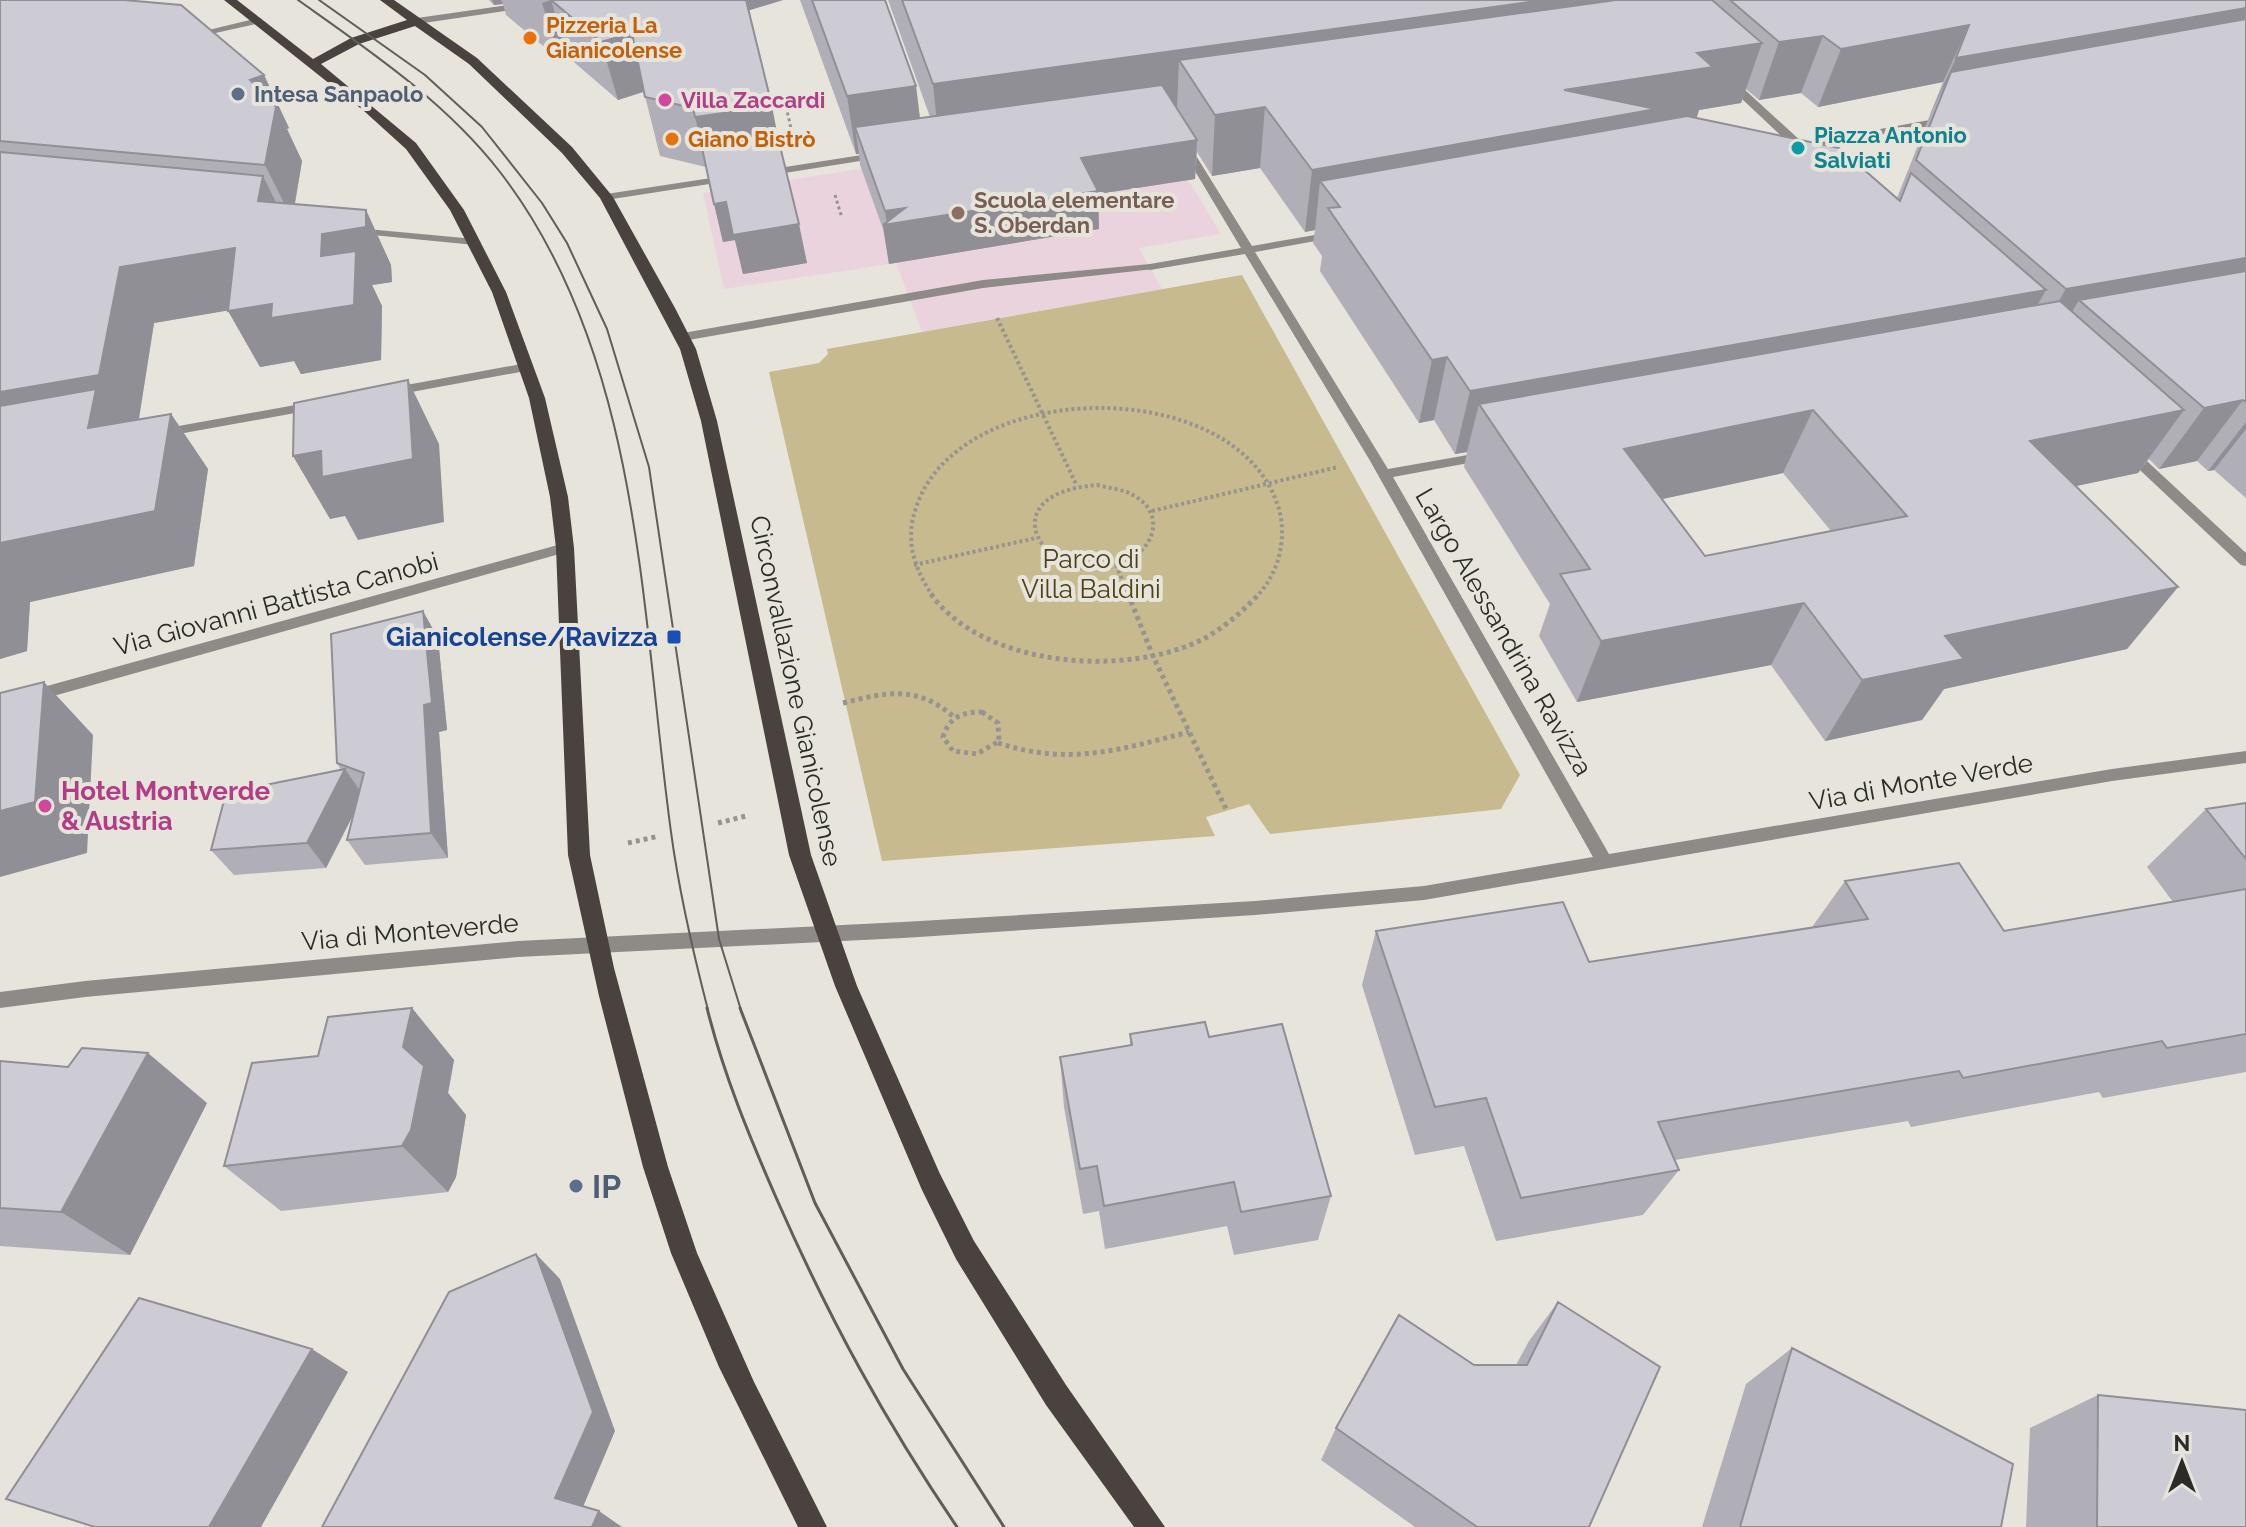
<svg xmlns="http://www.w3.org/2000/svg" width="2246" height="1527" font-family="Raleway,sans-serif">
	<style>
		.education { fill: #ebd3dd }
		.green { fill: #c7ba8e }
		.lines { fill: none; stroke-linecap: round; stroke-linejoin: round }
		.path-far2 { stroke: #96948e; stroke-width: 3; stroke-dasharray: 3 3; stroke-linecap: butt }
		.path-far1 { stroke: #96948e; stroke-width: 4; stroke-dasharray: 3 3; stroke-linecap: butt }
		.path { stroke: #96948e; stroke-width: 5; stroke-dasharray: 4 4; stroke-linecap: butt }
		.pedestrian { fill: #8e8a88; fill-rule: evenodd }
		.minor { fill: #8e8a88; fill-rule: evenodd }
		.primary { fill: #49423f; fill-rule: evenodd }
		.tram-far1 { stroke: #605e5a; stroke-width: 2 }
		.tram { stroke: #605e5a; stroke-width: 3 }
		.wall { fill: #b0afb7; fill-rule: evenodd }
		.shaded-wall { fill: #908f95 }
		.building { fill: #cdccd5; stroke: #908f95; stroke-width: 2; fill-rule: evenodd }
		.food-dot { fill: #e8710a; stroke: #e6e4db; stroke-width: 3 }
		.service-dot { fill: #5c6f8a; stroke: #e6e4db; stroke-width: 3 }
		.hotel-dot { fill: #d1479c; stroke: #e6e4db; stroke-width: 3 }
		.culture-dot { fill: #0f9aa8; stroke: #e6e4db; stroke-width: 3 }
		.education-dot { fill: #8d6e63; stroke: #e6e4db; stroke-width: 3 }
		.transit-dot { fill: #1a4fb4; stroke: #e6e4db; stroke-width: 3 }
		.labels { text-anchor: middle; dominant-baseline: central; stroke-width: 8; stroke-linejoin: round; paint-order: stroke }
		.far-food-label { font-size: 22px; font-weight: bold; fill: #c56008; stroke: #e6e4db; text-anchor: start }
		.far-service-label { font-size: 22px; font-weight: bold; fill: #4e5e75; stroke: #e6e4db; text-anchor: start }
		.far-hotel-label { font-size: 22px; font-weight: bold; fill: #b23c85; stroke: #e6e4db; text-anchor: start }
		.far-culture-label { font-size: 22px; font-weight: bold; fill: #0d838f; stroke: #e6e4db; text-anchor: start }
		.far-education-label { font-size: 22px; font-weight: bold; fill: #785e54; stroke: #e6e4db; text-anchor: start }
		.park-label { font-size: 26px; fill: #4c4117; stroke: #e6e4db }
		.street-label { font-size: 26px; fill: #2c2b28; stroke: #e6e4db }
		.transit-label { font-size: 26px; font-weight: bold; fill: #164399; stroke: #e6e4db; text-anchor: end }
		.hotel-label { font-size: 26px; font-weight: bold; fill: #b23c85; stroke: #e6e4db; text-anchor: start }
		.near-service-label { font-size: 32px; font-weight: bold; fill: #4e5e75; stroke: #e6e4db; text-anchor: start }
	</style>
	<rect width="100%" height="100%" fill="#e6e4db"/>
	<!-- education -->
	<path class="education" d="M1154,124L1221,234L1139,248L1162,289L922,332L896,263L724,289L703,193Z"/>
	<!-- green -->
	<path class="green" d="M1242,275L1520,775L1501,809L1270,834L1249,804L1206,817L1215,836L882,861L769,372L819,363L828,354L827,349Z"/>
	<g class="lines">
		<!-- path-far2 -->
		<path class="path-far2" d="M792,133L786,106L828,101
			M835,195L842,218"/>
		<!-- path-far1 -->
		<path class="path-far1" d="M997,318L1077,486
			M1097,485C1108,488 1123,489 1133,495C1161,510 1159,540 1133,557C1061,606 973,495 1097,485Z
			M1152,511L1338,467
			M914,565L1036,538
			M1116,565L1129,596
			M933,596C915,571 905,541 915,511C954,377 1235,372 1278,506C1288,537 1279,573 1257,596"/>
		<!-- path -->
		<path class="path" d="M931,594C984,669 1132,678 1207,637C1227,625 1243,611 1259,594
			M1128,594L1153,656L1227,811
			M843,703C887,692 917,685 954,717
			M982,712L998,723L999,741L977,754L953,751L943,737C949,717 962,712 982,712Z
			M998,743C1069,766 1119,750 1189,732
			M718,823L746,816
			M628,843L659,836"/>
		<!-- pedestrian -->
		<path class="pedestrian" d="M1150,264L1154,265V269L983,288L683,341L677,337L683,333L983,280Z"/>
		<!-- minor -->
		<path class="minor" d="M523,3L526,4V8L417,24L412,21L417,18Z
			M258,18L261,19V23L193,38L188,35Z
			M1724,78H1732L1803,143L1946,117L1951,120L1946,123L1808,148L1810,151L1805,154L1795,149L1724,82Z
			M1185,143L1190,146L1252,246L1332,232L1338,235L1332,238L1255,252L1388,469L1485,452L1492,456L1485,460L1393,477L1609,854L2112,769L2246,751V763L2112,781L1424,900L1255,915L903,938L518,957L85,997L0,1008V992L85,981L518,941L903,922L1255,901L1424,886L1593,857L1369,459L1245,254L1150,270L1144,267L1150,264L1241,248L1180,146Z
			M881,152L886,155L885,157L766,176L761,173L766,170Z
			M731,175L736,178L735,180L606,200L600,197L606,194Z
			M356,228L475,239L481,242L475,245L352,233V229Z
			M527,363L533,367L531,370L390,396L384,392L390,388Z
			M312,402L317,403V409L162,437L155,433L162,429Z
			M2130,449L2135,450L2246,553V566L2241,565L2125,456V450Z
			M565,543L570,545L572,548L570,551L0,711V699Z"/>
		<!-- primary -->
		<path class="primary" d="M224,0H237L313,59L351,38L407,20L380,0H394L477,58L572,147L613,197L675,308L696,349L717,421L811,855L857,986L940,1174L974,1241L1066,1385L1165,1527H1134L1046,1405L956,1259L922,1190L835,986L789,855L701,421L680,349L600,198L562,153L469,64L415,26L359,44L321,64L416,143L464,210L506,292L545,398L568,497L574,548L590,855L614,968L668,1167L697,1253L754,1382L827,1527H798L719,1367L671,1253L643,1167L599,996L568,855L556,548L550,497L529,398L492,292L450,210L406,149L364,111Z"/>
		<!-- tram-far1 -->
		<path class="tram-far1" d="M298,0C370,51 446,102 500,172C642,356 641,613 671,832C679,892 693,952 708,1010
			M319,0L425,75L482,127L542,203L567,243L607,329L649,467L719,939L741,1010"/>
		<!-- tram -->
		<path class="tram" d="M707,1008C724,1076 750,1138 778,1202C830,1320 885,1421 957,1527
			M740,1008L815,1203L903,1369L1004,1527"/>
	</g>
	<!-- wall -->
	<path class="wall" d="M0,0L264,75L289,128L287,129L302,161L295,204L366,210L391,265L392,282L372,285L382,306L381,360L301,374L294,361L260,367L228,310L154,323L139,419L171,414L208,469L194,566L30,602L27,651L0,659Z
		M489,0H783L749,10L807,263L743,274L735,240L723,242L706,167L660,156L644,92L618,100L568,57L560,60L506,15L503,4L494,5Z
		M800,0H885L916,86L920,118L930,117L888,0H2246V498L2214,470L2208,471L2197,461L2159,469L2149,459L2138,473L2076,486L2178,587L2127,649L1944,689L1922,720L1825,741L1771,665L1577,702L1539,636L1550,604L1464,467L1467,452L1455,454L1434,420L1419,423L1320,271L1322,256L1313,243L1315,230L1305,232L1260,168L1212,176L1197,152L1195,179L1098,194L1099,229L889,264L883,229L860,165L859,154H856ZM1943,82L1897,198L1696,118L1699,110L1741,103L1746,89L1759,100L1801,93L1818,107ZM1783,473L1831,531L1705,556L1662,499Z
		M438,638L447,730L439,732L448,858L365,865L347,840L353,816L326,868L234,875L211,850L341,770L337,763Z
		M2246,803V1072L2103,1098L2099,1092L1911,1127L1908,1121L1675,1160L1679,1170L1643,1215L1496,1241L1464,1146L1415,1155L1362,985L1376,931L1589,962L1812,927L1845,881L2004,931L2173,902L2147,867L2206,809Z
		M412,1008L454,1060L448,1093L466,1115L456,1177L448,1192L281,1211L224,1166L318,1056Z
		M1130,1034L1209,1037L1331,1196L1318,1240L1234,1255L1227,1226L1105,1249L1099,1211L1083,1214L1064,1107L1060,1057L1130,1045Z
		M0,1061L207,1103L130,1255L0,1246Z
		M1558,1302L1589,1527H1415L1321,1460L1336,1428L1474,1365H1516L1529,1341Z
		M1792,1348L2001,1527H1702L1746,1384Z
		M2098,1395L2246,1527H2026L2030,1428Z"/>
	<!-- shaded-wall -->
	<path class="shaded-wall" d="M492,0H501L503,4L494,5Z
		M551,0L568,57L560,60L542,3Z
		M745,0H783L747,11Z
		M1545,0H1681L1179,60L1177,108L939,143L933,84Z
		M2246,8V59L1951,72L1929,116L1956,58Z
		M1969,25L1943,82L1818,107L1841,49Z
		M632,33L648,90L618,100L601,42Z
		M1823,36L1801,93L1759,100L1779,42Z
		M1762,43L1741,103L1699,110L1694,127L1340,207L1320,181L1315,230L1305,232L1312,170L1564,90L1697,53Z
		M264,75L289,128L287,129L302,161L292,219L265,165L250,80Z
		M916,86L923,145L855,127L859,154H856L847,96Z
		M772,106L783,165L709,176L695,117Z
		M1265,107L1260,168L1212,176L1215,115Z
		M1197,140L1195,179L1098,194L1099,229L889,264L883,225L887,224L885,211L905,208L1081,158Z
		M263,176L290,231L258,201Z
		M726,202L799,224L807,263L743,274L735,240L723,242L714,204Z
		M366,210L391,265L392,282L372,285L382,306L381,360L301,374L294,361L260,367L228,311L322,234Z
		M235,248L266,304L154,323L137,430L0,456V392L120,267Z
		M2246,258V311L2079,300L2052,346L2030,350L2066,289Z
		M2046,290L2010,353L1479,404L1467,452L1455,454L1470,391Z
		M1447,357L1434,420L1419,423L1432,360Z
		M408,380L439,444L444,522L358,540L345,516L330,519L293,456Z
		M2243,400L2197,461L2159,469L2204,408Z
		M1813,410L1783,473L1602,512L1624,449Z
		M2184,410L2138,473L1990,504L2030,441Z
		M171,414L208,469L194,566L30,602L27,651L0,659V543Z
		M2246,422V429L2214,470L2208,471Z
		M2178,587L2127,649L1944,689L1922,720L1825,741L1862,680L1945,636Z
		M1804,603L1771,665L1577,702L1601,641Z
		M423,611L438,638L447,730L439,732L448,858L431,833L424,705Z
		M44,682L93,735L87,853L0,877V811Z
		M345,769L363,795L326,868L307,843Z
		M412,1008L454,1060L448,1093L466,1115L456,1177L448,1192L402,1146L403,1047Z
		M148,1053L207,1103L130,1255L61,1212Z
		M536,1254L560,1279L615,1431L580,1514L555,1498Z
		M312,1349L348,1372L261,1527H209Z
		M599,1511L622,1527H592Z"/>
	<!-- building -->
	<path class="building" d="M0,0H124L181,5L264,75L250,80L276,107L265,165L0,141Z
		M551,0H746L772,106L695,117L693,108L645,97L632,33L601,42Z
		M812,0H885L916,86L847,96Z
		M902,0H1545L933,84Z
		M1616,0H1712L1762,43L1697,53L1713,67L1564,90L1656,109L1312,170L1265,107L1215,115L1179,60Z
		M1730,0H2246V8L1956,58L1969,25L1841,49L1823,36L1779,42Z
		M2246,19V258L2066,289L1916,160L1951,72Z
		M1162,85L1197,140L1081,158L1098,191L883,225L905,208L885,211L855,127Z
		M1687,116L1839,148L1900,201L1911,173L2046,290L1470,391L1447,357L1432,360L1328,208L1340,207L1320,181Z
		M778,138L799,224L733,235L726,202L714,204L702,148Z
		M0,152L263,176L258,201L366,210V227L322,234L321,256L356,251L354,305L271,318L272,304L228,311L235,248L120,267L99,375L0,392Z
		M2246,271V402L2243,400L2204,408L2079,300Z
		M2060,301L2184,410L2030,441L2178,587L1945,636L1964,659L1862,680L1804,603L1601,641L1560,574L1590,569L1479,404ZM1813,410L1907,516L1705,556L1624,449Z
		M408,380L413,459L322,477L321,451L293,456L294,403Z
		M96,389L88,428L171,414L155,511L0,543V406Z
		M423,611L432,703L424,705L431,833L347,840L364,773L337,763L331,634Z
		M44,682L35,802L0,811V693Z
		M345,769L307,843L211,850L226,793Z
		M2246,803V859L2206,809Z
		M1959,863L2004,931L2246,889V1034L2167,1048L2162,1041L1963,1078L1959,1071L1658,1122L1679,1170L1521,1198L1486,1098L1435,1107L1376,931L1563,902L1589,962L1868,919L1845,881Z
		M412,1008L403,1047L424,1066L411,1130L402,1146L224,1166L252,1063L318,1056L328,1017Z
		M1205,1022L1209,1037L1282,1024L1331,1196L1241,1212L1234,1182L1104,1206L1097,1166L1080,1169L1060,1057L1132,1045L1130,1034Z
		M82,1048L148,1053L61,1212L0,1208V1061L68,1067Z
		M536,1254L593,1412L555,1498L599,1511L592,1527H322L449,1292Z
		M139,1298L312,1349L209,1527H95L6,1499Z
		M1558,1302L1660,1367L1589,1527H1477L1336,1428L1399,1315L1474,1365H1527Z
		M1792,1348L2013,1464L2001,1527H1740Z
		M2098,1395L2246,1410V1527H2097Z"/>
	<!-- markers -->
	<g class="food-dot">
		<circle cx="530" cy="38" r="8"/>
		<circle cx="672" cy="139" r="8"/>
	</g>
	<g class="service-dot">
		<circle cx="238" cy="94" r="8"/>
		<circle cx="576" cy="1186" r="8"/>
	</g>
	<g class="hotel-dot">
		<circle cx="665" cy="100" r="8"/>
		<circle cx="45" cy="806" r="8"/>
	</g>
	<circle class="culture-dot" cx="1798" cy="148" r="8"/>
	<circle class="education-dot" cx="958" cy="213" r="8"/>
	<rect class="transit-dot" x="666" y="629" width="16" height="16" rx="4"/>
	<g class="labels">
		<!-- far-food labels -->
		<g class="far-food-label">
			<text x="546" y="25">Pizzeria La<tspan x="546" dy="25">Gianicolense</tspan></text>
			<text x="688" y="139">Giano Bistrò</text>
		</g>
		<!-- far-service labels -->
		<g class="far-service-label">
			<text x="254" y="94">Intesa Sanpaolo</text>
		</g>
		<!-- far-hotel labels -->
		<g class="far-hotel-label">
			<text x="681" y="100">Villa Zaccardi</text>
		</g>
		<!-- far-culture labels -->
		<g class="far-culture-label">
			<text x="1814" y="135">Piazza Antonio<tspan x="1814" dy="25">Salviati</tspan></text>
		</g>
		<!-- far-education labels -->
		<g class="far-education-label">
			<text x="974" y="200">Scuola elementare<tspan x="974" dy="25">S. Oberdan</tspan></text>
		</g>
		<!-- park labels -->
		<g class="park-label">
			<text x="1091" y="559">Parco di<tspan x="1091" dy="30">Villa Baldini</tspan></text>
		</g>
		<!-- street labels -->
		<g class="street-label">
			<text transform="translate(276 604) rotate(-15)">Via Giovanni Battista Canobi</text>
			<text transform="translate(1504 632) rotate(60)">Largo Alessandrina Ravizza</text>
			<text transform="translate(796 691) rotate(78)">Circonvallazione Gianicolense</text>
			<text transform="translate(1921 782) rotate(-10)">Via di Monte Verde</text>
			<text transform="translate(410 932) rotate(-5)">Via di Monteverde</text>
		</g>
		<!-- transit labels -->
		<g class="transit-label">
			<text x="658" y="637">Gianicolense/Ravizza</text>
		</g>
		<!-- hotel labels -->
		<g class="hotel-label">
			<text x="61" y="791">Hotel Montverde<tspan x="61" dy="30">&amp; Austria</tspan></text>
		</g>
		<!-- near-service labels -->
		<g class="near-service-label">
			<text x="592" y="1186">IP</text>
		</g>
	</g>
	<!-- north arrow -->
	<g transform="translate(2182 1463)" stroke="#e6e4db" stroke-width="6" paint-order="stroke">
	<path d="M0-6L14 30L0 20L-14 30Z" fill="#2c2b28"/>
	<text y="-12" font-size="22" font-weight="bold" text-anchor="middle" fill="#2c2b28">N</text>
	</g>
</svg>
